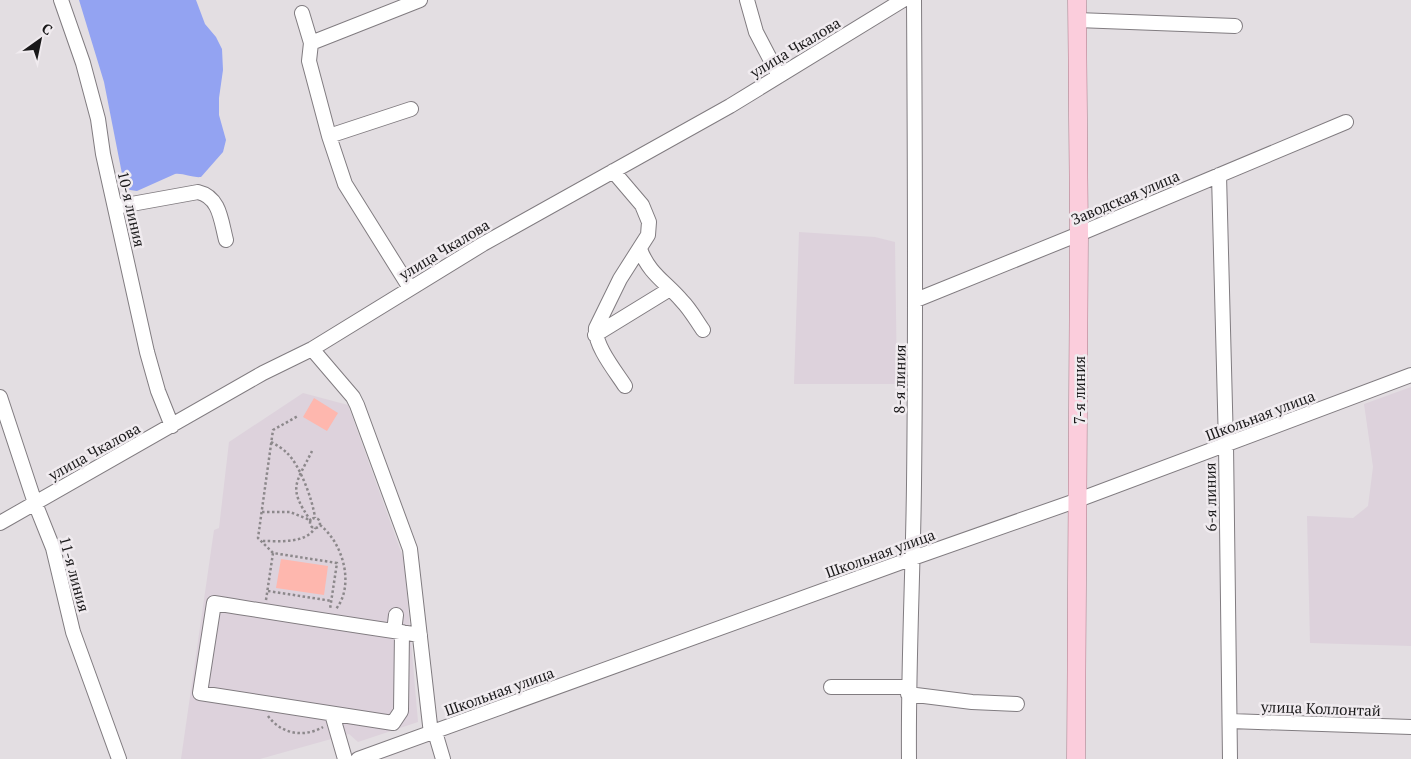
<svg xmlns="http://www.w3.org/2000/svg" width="1411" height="759" font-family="'PT Serif',serif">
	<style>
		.built { fill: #ddd2dc }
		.green { fill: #feb7ae }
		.water { fill: #93a3f2 }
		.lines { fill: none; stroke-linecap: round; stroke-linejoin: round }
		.minor-casing { stroke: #817c80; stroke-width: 16 }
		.major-casing { stroke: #aa7988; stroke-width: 19 }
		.path { stroke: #8c888b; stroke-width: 2.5; stroke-dasharray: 2.5 2.5; stroke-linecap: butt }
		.minor { stroke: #fff; stroke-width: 14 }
		.major { stroke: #fbcddc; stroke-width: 18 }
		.labels { text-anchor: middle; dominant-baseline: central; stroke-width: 5; stroke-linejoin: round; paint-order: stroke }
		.street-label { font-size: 15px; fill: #1a191a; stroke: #f0ebef }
	</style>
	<rect width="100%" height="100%" fill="#e3dee2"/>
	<!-- built -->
	<path class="built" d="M799,232L875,237L895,242L897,384H794Z
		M1411,387V646L1310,643L1307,516L1353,518L1368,506L1373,467L1364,404Z
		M303,393L348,405L404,560L418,722L358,742L349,734L260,759H181L214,530L219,528L229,442Z"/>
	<!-- green -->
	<path class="green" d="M314,398L338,413L327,431L303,417Z
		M281,559L328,566L324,595L276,588Z"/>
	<!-- water -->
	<path class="water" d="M79,0H196L205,24L216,37L222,49L223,70L219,98V115L226,140L223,152L201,177C192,178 184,173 175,174L137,191L130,190L124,184L104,82Z"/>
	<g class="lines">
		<!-- minor casing -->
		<g class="minor-casing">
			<path id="minor" d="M61,0L83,63L98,119L103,154L147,352L158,391L172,426
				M747,0L756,32L779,76
				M302,13L311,43L309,61L329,136L345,184L410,288
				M1077,20L1235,26
				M311,43L420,0
				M329,136L411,109
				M613,171L642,205L649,222L648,235L620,279L596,328C594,345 616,372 625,386
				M1219,175L1226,445L1230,759
				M115,207L198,192C220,197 221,221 226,240
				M640,249C649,274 666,282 682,301C690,309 696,320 703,330
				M916,300L1079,234L1346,122
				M595,335L670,289
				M312,349L353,397L357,405L410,549L431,734
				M0,397L35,503L53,548L73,632L119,759
				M0,523L263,373L312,349L483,244L730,106L903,0
				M394,631L396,615
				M402,632L401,711L393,723L200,693L214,603C282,614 351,625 420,635
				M831,687H908
				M908,694L972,702L1017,704
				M332,714L345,759
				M1230,721L1411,727
				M435,732L443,759
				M358,759L913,558L1078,500L1411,375
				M909,759C908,667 913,576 914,484C916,323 915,162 914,0"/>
		</g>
		<!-- major casing -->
		<g class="major-casing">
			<path id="major" d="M1076,759L1079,234L1077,0"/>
		</g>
		<!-- path -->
		<path class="path" d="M271,442C277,445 283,449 287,453C300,465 313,501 315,518
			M262,512H290L310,520
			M310 523a5 5 0 1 1 10 0a5 5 0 1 1-10 0Z
			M311,521C287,487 296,484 312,451
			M320,525C343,543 355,585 336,609
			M263,541C279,541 305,544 315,528
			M273,553L258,538L273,430L298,416
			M268,591L332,601
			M266,600L273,553L337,563L330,609
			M268,716C281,734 304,738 323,727"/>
		<!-- minor -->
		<use href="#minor" class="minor"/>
		<!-- major -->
		<use href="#major" class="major"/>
	</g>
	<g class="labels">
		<!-- street labels -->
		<g class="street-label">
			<text transform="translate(795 47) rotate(-31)">улица Чкалова</text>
			<text transform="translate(1125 197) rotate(-23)">Заводская улица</text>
			<text transform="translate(132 209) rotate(77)">10-я линия</text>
			<text transform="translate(444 249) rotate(-31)">улица Чкалова</text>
			<text transform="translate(899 379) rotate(-89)">8-я линия</text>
			<text transform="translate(1079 390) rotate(-90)">7-я линия</text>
			<text transform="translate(1260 415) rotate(-21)">Школьная улица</text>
			<text transform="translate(94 451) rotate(-29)">улица Чкалова</text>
			<text transform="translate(1210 497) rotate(-91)">6-я линия</text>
			<text transform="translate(880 553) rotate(-20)">Школьная улица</text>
			<text transform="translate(75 574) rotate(75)">11-я линия</text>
			<text transform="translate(499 691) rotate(-20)">Школьная улица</text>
			<text transform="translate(1321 708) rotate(2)">улица Коллонтай</text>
		</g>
	</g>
	<!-- north arrow -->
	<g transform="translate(40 40) rotate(33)" stroke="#f0ebef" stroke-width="4" paint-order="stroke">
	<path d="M0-4L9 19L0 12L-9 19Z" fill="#1a191a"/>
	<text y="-8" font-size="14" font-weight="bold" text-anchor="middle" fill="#1a191a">С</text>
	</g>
</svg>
